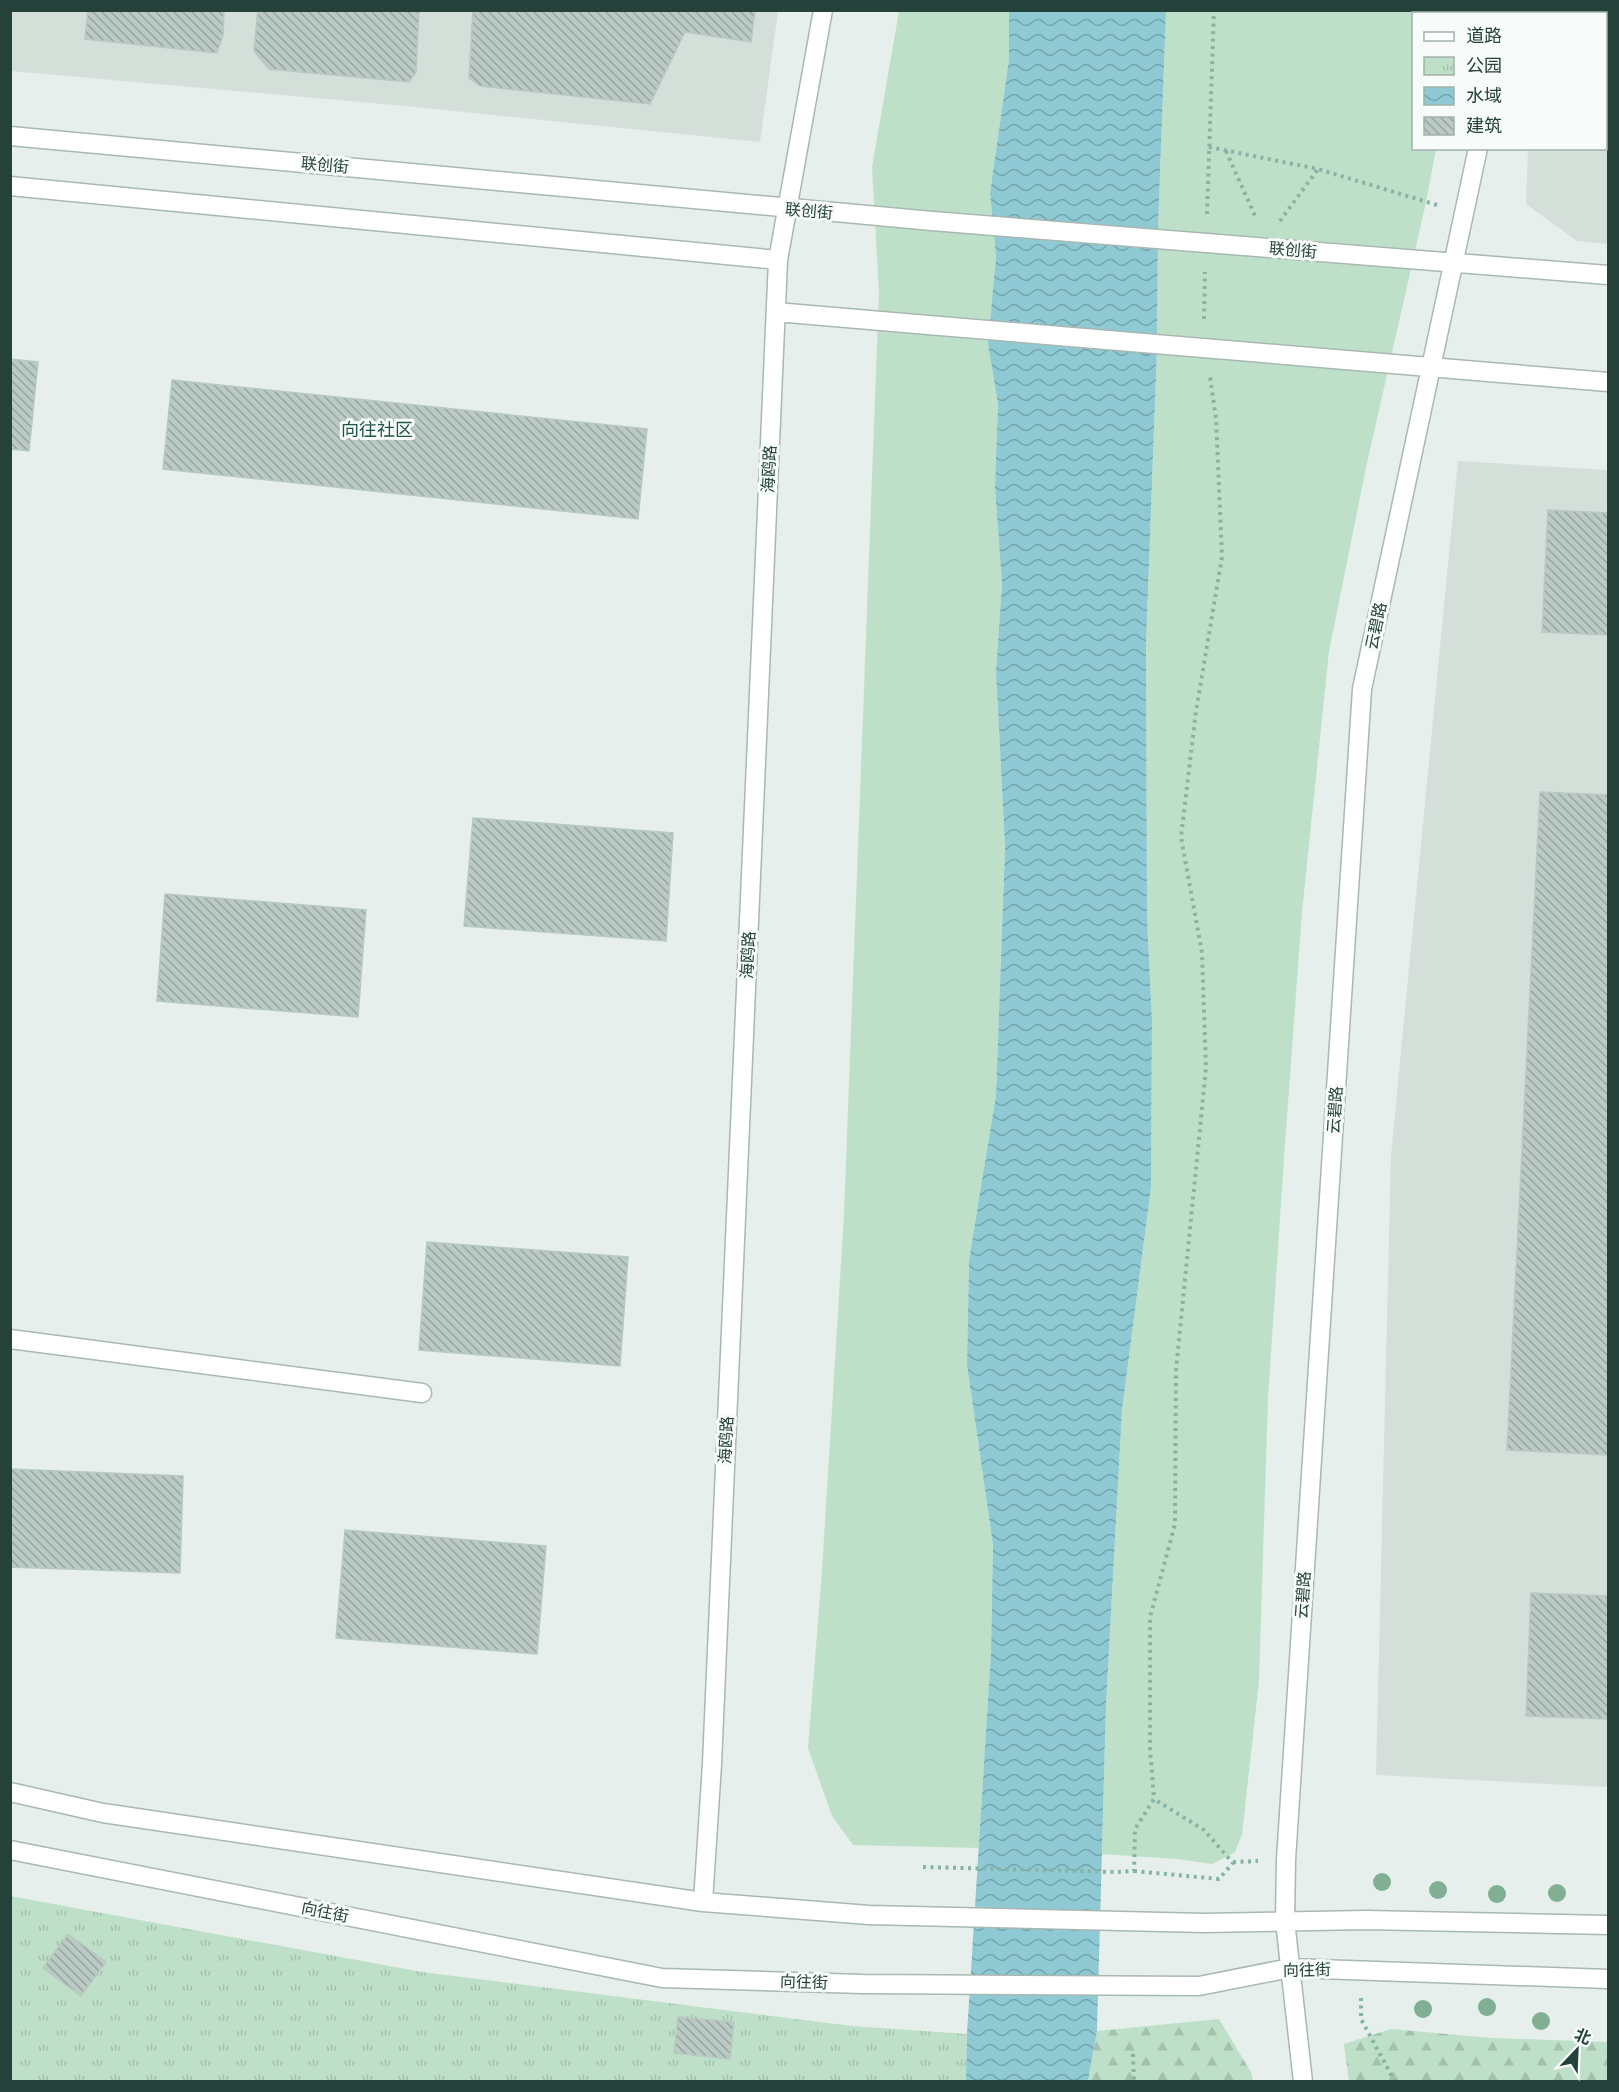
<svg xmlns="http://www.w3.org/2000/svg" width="1619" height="2092" font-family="'Work Sans','Noto Sans SC',sans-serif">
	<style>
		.built { fill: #d4dfda }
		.green { fill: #bfe0c8 }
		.forest { fill: url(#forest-firs) }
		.park { fill: url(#park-tufts) }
		.water { fill: url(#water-waves) }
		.building { fill: url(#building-back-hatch); stroke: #b8c9c2; stroke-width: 1.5 }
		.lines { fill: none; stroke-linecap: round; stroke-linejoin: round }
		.minor-casing { stroke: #a8b8b2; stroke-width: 21 }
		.path { stroke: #86b3a5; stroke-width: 4; stroke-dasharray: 3 4.5; stroke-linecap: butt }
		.minor { stroke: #fff; stroke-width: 18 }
		.minor-bridge-casing { stroke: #a8b8b2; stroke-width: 21; stroke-linecap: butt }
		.minor-bridge { stroke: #fff; stroke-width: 18 }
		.tree { fill: #80af93 }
		.labels { text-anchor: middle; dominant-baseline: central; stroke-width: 6; stroke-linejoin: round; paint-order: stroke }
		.street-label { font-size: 16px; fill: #24423a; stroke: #f7fbf9 }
		.neighbourhood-label { font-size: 18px; fill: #1f5548; stroke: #f7fbf9 }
	</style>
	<defs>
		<pattern id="forest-firs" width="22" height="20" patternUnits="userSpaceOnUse" patternTransform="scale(1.5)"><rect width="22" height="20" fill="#bfe0c8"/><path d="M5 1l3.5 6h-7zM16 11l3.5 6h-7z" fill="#a4c1ad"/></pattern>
		<pattern id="park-tufts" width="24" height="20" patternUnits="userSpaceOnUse" patternTransform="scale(1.5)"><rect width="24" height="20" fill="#bfe0c8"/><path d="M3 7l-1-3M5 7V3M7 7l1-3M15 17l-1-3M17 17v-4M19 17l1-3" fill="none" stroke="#a4c1ad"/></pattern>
		<pattern id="water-waves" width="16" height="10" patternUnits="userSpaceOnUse" patternTransform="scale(1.5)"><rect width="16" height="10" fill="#8ec9d4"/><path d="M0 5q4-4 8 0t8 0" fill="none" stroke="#74a5ad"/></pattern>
		<pattern id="building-back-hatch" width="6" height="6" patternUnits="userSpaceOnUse" patternTransform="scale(1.5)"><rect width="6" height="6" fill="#bbcac4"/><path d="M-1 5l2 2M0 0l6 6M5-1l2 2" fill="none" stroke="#98a6a0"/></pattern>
	</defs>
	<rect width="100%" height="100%" fill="#e6efeb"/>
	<!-- built -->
	<path class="built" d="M10,11H778L760,142L405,106L11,71Z
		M1550,11H1608V244L1577,241L1526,204L1528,149L1606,148V14L1550,13Z
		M1458,461L1608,470V1787L1376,1775L1391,1155Z"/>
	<!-- green -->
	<path class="green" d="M899,11H1009V59L990,193L996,256L988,344L998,404L995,487L1002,584L996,671L1005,847L996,1095L969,1260L967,1365L993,1545L991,1652L979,1848L853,1845L832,1816L808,1748L822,1570L844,1215L879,293L872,167Z
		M1166,11H1462V13L1414,14V148L1436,149L1425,207L1367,463L1329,651L1302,912L1284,1158L1268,1398L1259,1681L1242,1835L1235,1852L1212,1864L1177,1859L1102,1854L1106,1705L1122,1410L1151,1187L1152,1020L1147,918L1146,644L1157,348L1158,228Z"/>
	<!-- forest -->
	<path class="forest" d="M1219,2019L1251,2072L1253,2081L1088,2082L1097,2031Z
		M1391,2029L1492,2038L1608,2042V2081H1349L1344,2044Z"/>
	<!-- park -->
	<path class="park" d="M10,1896L422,1972L852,2026L967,2034L966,2081H11Z"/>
	<!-- water -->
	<path class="water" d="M1009,11H1166L1158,228L1157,348L1146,644L1147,918L1152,1020L1151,1187L1122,1410L1106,1705L1097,2031L1088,2081L966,2082L967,2034L991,1652L993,1545L967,1365L969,1260L996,1095L1005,847L996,671L1002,584L995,487L998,404L988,344L996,256L990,193L1009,59Z"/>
	<!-- building -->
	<path class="building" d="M88,10H224L223,35L217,53L85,39Z
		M258,10H419L416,72L409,82L269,69L254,51Z
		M473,10H755L751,42L685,32L650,104L480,86L469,78Z
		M10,359L38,362L29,451L10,449Z
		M172,380L647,429L638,519L163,469Z
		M1548,510L1608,513V635L1542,632Z
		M1540,792L1608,795V1455L1507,1450Z
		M473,818L673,833L666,941L464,926Z
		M165,894L366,910L358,1017L157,1001Z
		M427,1242L628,1257L620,1366L419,1350Z
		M10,1469L183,1476L180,1573L10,1567Z
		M345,1530L546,1546L537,1654L336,1638Z
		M1531,1593L1608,1596V1719L1526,1716Z
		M68,1934L106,1962L81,1996L43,1968Z
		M678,2017L734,2022L730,2059L674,2053Z"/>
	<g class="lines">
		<!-- minor casing -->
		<g class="minor-casing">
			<path id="minor" d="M1507,14V10
				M10,136L932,221
				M10,186L778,260
				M1219,244L1608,275
				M776,312L928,325
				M1215,349L1608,382
				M10,1339L422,1393
				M10,1792L103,1813L703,1902L869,1915L1204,1923L1366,1920L1608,1925
				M10,1850L662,1978L863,1984L1199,1986L1290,1968L1608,1979
				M703,1902L712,1764L778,260L823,10
				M1303,2082L1285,1921L1286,1860L1362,689L1478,148"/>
		</g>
		<!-- path -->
		<path class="path" d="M1209,147L1318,169L1437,205
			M1226,151L1256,218
			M1207,214L1214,10
			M1280,221L1318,169
			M1204,319L1205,272
			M1233,1862L1258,1861
			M923,1867L1117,1872L1134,1871L1135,1829L1154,1799L1150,1749V1617L1175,1524L1176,1370L1206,1068L1202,953L1181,837L1196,711L1222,557L1216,418L1210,377
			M1134,1871L1219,1879L1233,1863L1204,1830L1154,1799
			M1361,1998V2019L1395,2082
			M1133,2054L1134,2082"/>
		<!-- minor -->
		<use href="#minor" class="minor"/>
		<!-- minor-bridge casing -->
		<g class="minor-bridge-casing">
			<path id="minor-bridge" d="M932,221L1219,244
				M928,325L1215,349"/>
		</g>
		<!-- minor-bridge -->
		<use href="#minor-bridge" class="minor-bridge"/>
	</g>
	<!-- trees -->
	<g class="tree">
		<circle cx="1382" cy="1882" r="9"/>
		<circle cx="1438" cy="1890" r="9"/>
		<circle cx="1557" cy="1893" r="9"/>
		<circle cx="1497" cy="1894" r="9"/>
		<circle cx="1487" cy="2007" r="9"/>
		<circle cx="1423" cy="2009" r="9"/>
		<circle cx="1541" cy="2021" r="9"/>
	</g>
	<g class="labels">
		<!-- street labels -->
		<g class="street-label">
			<text transform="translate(325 165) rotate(5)">联创街</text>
			<text transform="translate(809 211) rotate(5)">联创街</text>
			<text transform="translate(1293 250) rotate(5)">联创街</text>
			<text transform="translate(769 469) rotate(-87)">海鸥路</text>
			<text transform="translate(1376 626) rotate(-78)">云碧路</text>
			<text transform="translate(748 955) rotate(-87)">海鸥路</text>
			<text transform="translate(1335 1110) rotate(-86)">云碧路</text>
			<text transform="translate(726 1440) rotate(-87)">海鸥路</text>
			<text transform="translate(1303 1595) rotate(-86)">云碧路</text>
			<text transform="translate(325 1912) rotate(11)">向往街</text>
			<text transform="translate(1307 1970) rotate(-1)">向往街</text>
			<text transform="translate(804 1982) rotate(2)">向往街</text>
		</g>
		<!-- neighbourhood labels -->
		<g class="neighbourhood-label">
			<text x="377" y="429">向往社区</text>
		</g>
	</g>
	<!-- border -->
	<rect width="1619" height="2092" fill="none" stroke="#24423a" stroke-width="24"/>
	<!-- legend -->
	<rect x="1412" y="12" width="195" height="138" fill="#f7fbf9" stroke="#a3b1ad" stroke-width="1.5"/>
	<rect x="1424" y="32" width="30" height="9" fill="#ffffff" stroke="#a3b1ad" stroke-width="1.5"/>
	<text x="1466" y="42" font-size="18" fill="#24423a">道路</text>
	<rect x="1424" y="57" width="30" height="18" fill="url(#park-tufts)" stroke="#a3b1ad" stroke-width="1.5"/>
	<text x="1466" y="72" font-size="18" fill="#24423a">公园</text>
	<rect x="1424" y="87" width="30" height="18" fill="url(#water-waves)" stroke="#a3b1ad" stroke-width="1.5"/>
	<text x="1466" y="102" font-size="18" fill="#24423a">水域</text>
	<rect x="1424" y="117" width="30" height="18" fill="url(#building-back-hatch)" stroke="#a3b1ad" stroke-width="1.5"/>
	<text x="1466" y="132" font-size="18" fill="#24423a">建筑</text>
	<!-- north arrow -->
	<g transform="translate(1577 2050) rotate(23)" stroke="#f7fbf9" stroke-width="4.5" paint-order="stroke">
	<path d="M0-4.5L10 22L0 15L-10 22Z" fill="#24423a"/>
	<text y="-9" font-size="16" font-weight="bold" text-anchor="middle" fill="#24423a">北</text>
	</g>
</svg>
